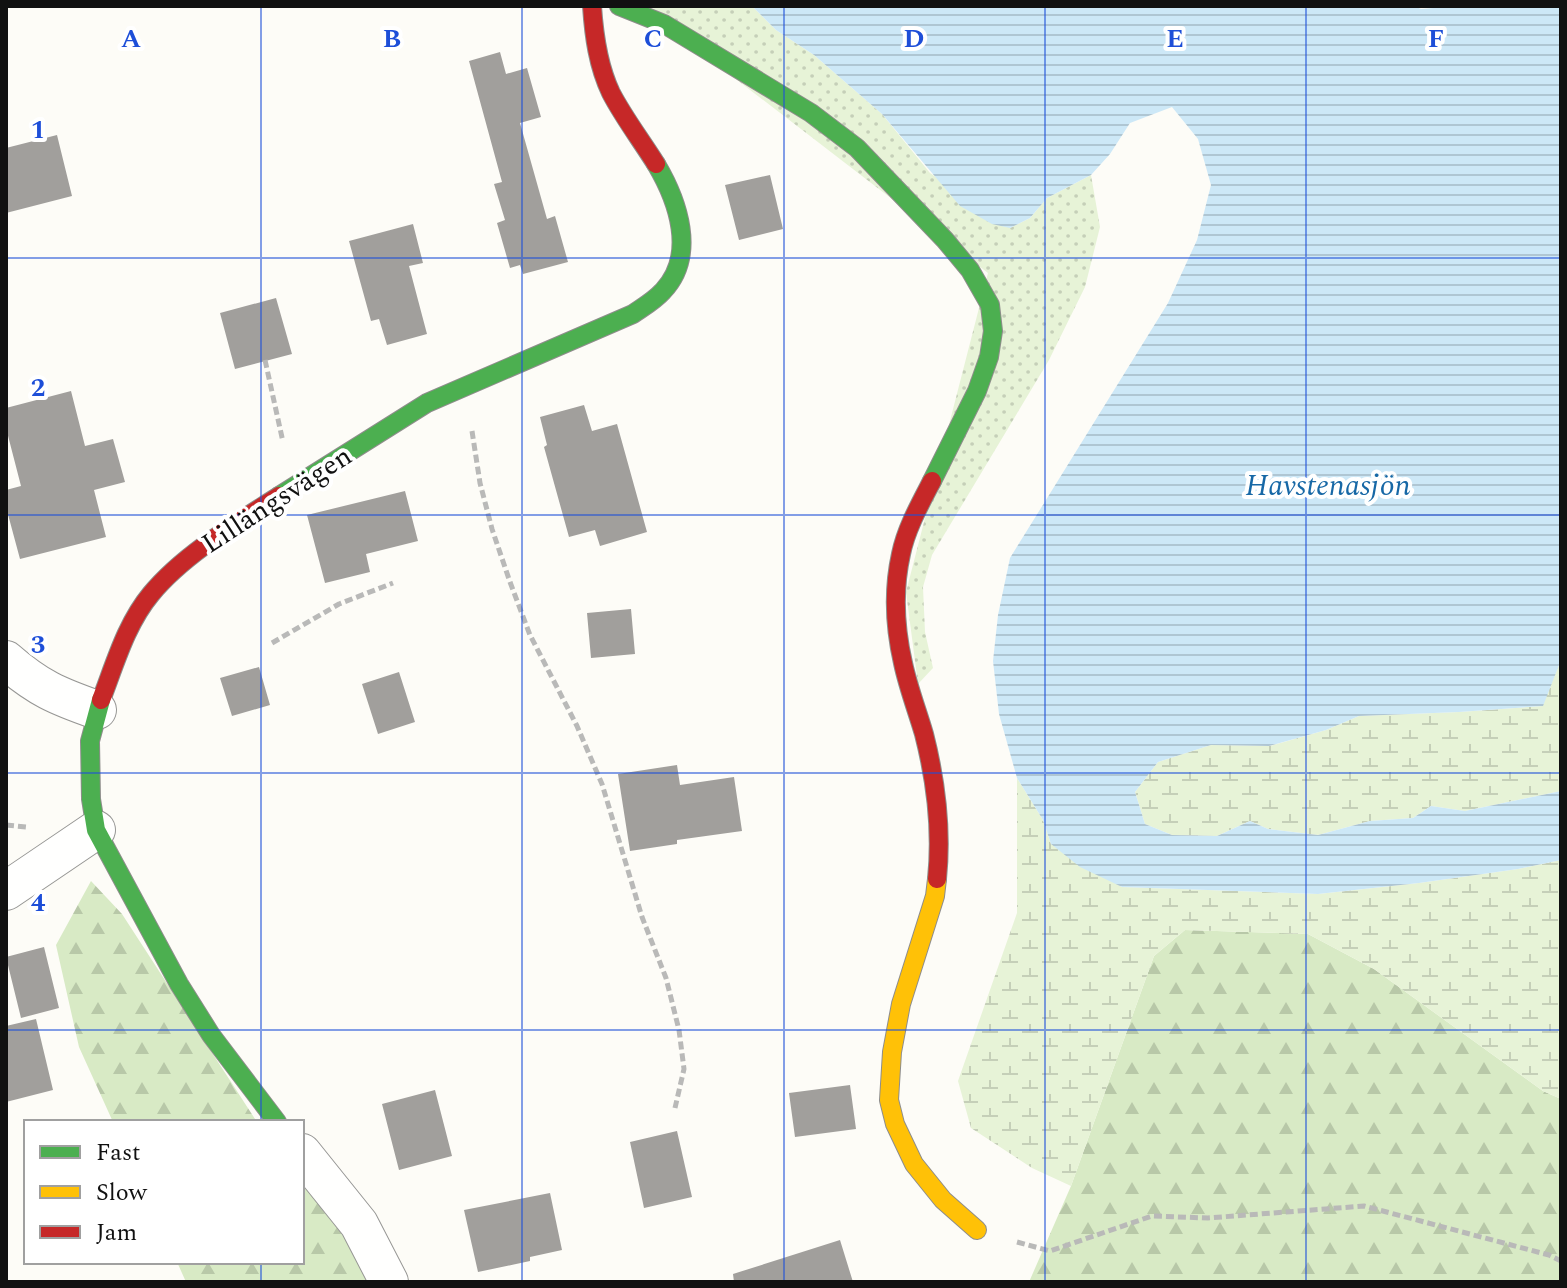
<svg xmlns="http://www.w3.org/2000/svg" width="1567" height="1288" font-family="Spectral,serif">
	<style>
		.grass { fill: url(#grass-dots) }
		.forest { fill: url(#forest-firs) }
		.wetland { fill: url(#wetland-marsh) }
		.water { fill: url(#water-rules) }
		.building { fill: #a19f9c }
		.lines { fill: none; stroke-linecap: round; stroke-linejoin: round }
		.street-casing { stroke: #979795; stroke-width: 40 }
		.fast-casing { stroke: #8e8d8b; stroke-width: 20 }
		.slow-casing { stroke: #8e8d8b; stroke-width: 20 }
		.jam-casing { stroke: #8e8d8b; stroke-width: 20 }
		.path { stroke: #b9b9b8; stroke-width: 5; stroke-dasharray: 8 4; stroke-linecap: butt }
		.street { stroke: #fffffe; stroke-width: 38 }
		.fast { stroke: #4caf50; stroke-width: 18 }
		.slow { stroke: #ffc107; stroke-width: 18 }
		.jam { stroke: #c62828; stroke-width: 18 }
		.grid { fill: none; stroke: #1d4ed8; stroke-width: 2; stroke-opacity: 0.55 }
		.labels { text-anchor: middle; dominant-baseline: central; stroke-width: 8; stroke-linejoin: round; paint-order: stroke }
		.street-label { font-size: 28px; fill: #111; stroke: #fff }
		.water-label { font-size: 30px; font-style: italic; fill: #1768a6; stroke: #fff }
		.grid-label { font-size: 26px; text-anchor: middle; font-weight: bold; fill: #1d4ed8; stroke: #fff; stroke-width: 8; stroke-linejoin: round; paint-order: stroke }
	</style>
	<defs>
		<pattern id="grass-dots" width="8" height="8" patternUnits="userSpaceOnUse" patternTransform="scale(2)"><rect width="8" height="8" fill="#e7f3d7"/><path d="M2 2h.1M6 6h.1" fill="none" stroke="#c5cfb8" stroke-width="1.8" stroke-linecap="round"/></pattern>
		<pattern id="forest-firs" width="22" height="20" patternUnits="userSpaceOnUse" patternTransform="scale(2)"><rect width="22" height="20" fill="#d8eac5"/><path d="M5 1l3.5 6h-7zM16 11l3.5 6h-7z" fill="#b8c8a8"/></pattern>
		<pattern id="wetland-marsh" width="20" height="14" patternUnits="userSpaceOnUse" patternTransform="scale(2)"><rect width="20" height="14" fill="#e7f3d7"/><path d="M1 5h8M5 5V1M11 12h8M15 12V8" fill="none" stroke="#c5cfb8"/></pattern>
		<pattern id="water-rules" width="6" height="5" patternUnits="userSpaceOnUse" patternTransform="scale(2)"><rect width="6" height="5" fill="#cde8f7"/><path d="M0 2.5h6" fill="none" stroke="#afc6d3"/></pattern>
	</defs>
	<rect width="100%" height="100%" fill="#fdfcf7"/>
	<!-- grass -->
	<path class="grass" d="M641,6H752L776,30L814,55L882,114L930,173L1010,228L1030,218L1047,198L1091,175L1100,227L1085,287L1049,360L932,555L923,587L925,632L933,668L918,684L906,592L988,273Z"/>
	<!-- forest -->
	<path class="forest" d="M91,881L122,914L257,1122H113L79,1047L56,945Z
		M1185,930L1308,934L1374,969L1543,1091L1561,1099V1282H1029L1071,1186L1154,956Z
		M302,1179L363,1263L371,1282H186L177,1262H302Z"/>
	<!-- wetland -->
	<path class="wetland" d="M1561,660V791L1465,811L1431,806L1413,818L1370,821L1318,835L1268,829L1250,821L1217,836L1172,835L1145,824L1135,792L1158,762L1211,745L1270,746L1326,730L1359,716L1459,712L1542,706Z
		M1017,778L1043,820L1051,844L1122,887L1318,894L1419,883L1518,869L1561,860V1099L1543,1091L1374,969L1308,934L1185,930L1154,956L1071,1186L1032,1168L971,1128L958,1081L1017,913Z"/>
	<!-- water -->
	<path class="water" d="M752,6H1414L1421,9L1458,6H1561V660L1543,706L1459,712L1359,716L1326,730L1269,746L1211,745L1158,762L1135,792L1145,824L1172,835L1217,836L1250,821L1268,829L1318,835L1370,821L1413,818L1431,806L1465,811L1561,791V860L1518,869L1419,883L1318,894L1122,887L1080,867L1051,844L1043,820L1017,778L999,714L993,661L998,615L1010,558L1168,303L1197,240L1211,185L1198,139L1172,107L1130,123L1110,154L1091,175L1047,198L1030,218L1010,228L992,224L960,206L882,114L814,55L776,30Z"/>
	<!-- building -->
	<path class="building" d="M500,52L506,74L527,68L541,117L520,123L547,219L555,216L568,262L523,274L520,265L510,268L497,223L505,220L494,184L502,182L469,61Z
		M57,135L72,196L6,213V148Z
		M770,175L783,229L739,240L725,185Z
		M413,224L423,263L409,266L427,334L387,345L379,319L371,321L349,241Z
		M276,298L292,354L235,369L220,313Z
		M71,391L85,446L113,439L125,482L94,490L106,537L20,559L6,507V490L21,486L6,428V408Z
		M584,405L592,431L617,424L647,532L600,546L595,530L569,537L544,447L547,445L540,417Z
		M405,491L418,541L366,554L370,572L325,583L307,515Z
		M631,609L635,654L591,658L587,613Z
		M259,667L270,705L232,716L220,678Z
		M399,672L415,722L378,734L362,684Z
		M677,765L680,785L734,777L742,831L677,840V844L630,851L618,774Z
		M44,947L59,1008L21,1018L6,957Z
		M36,1019L53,1090L6,1102V1026Z
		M850,1085L856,1129L795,1137L789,1093Z
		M435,1090L452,1156L399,1170L382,1104Z
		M677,1131L692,1197L644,1208L630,1142Z
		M550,1193L562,1250L530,1257V1261L478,1272L464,1210Z
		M840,1240L853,1282H734L733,1274Z"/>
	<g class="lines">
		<!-- street casing -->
		<g class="street-casing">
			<path id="street" d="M6,660C38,688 57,696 97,710
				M6,891L96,830
				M302,1153L359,1224L389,1282"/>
		</g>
		<!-- fast casing -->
		<g class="fast-casing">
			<path id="fast" d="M619,6L664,24L811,113L857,148L945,240L970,270L990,305L993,331L989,357L977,391L932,481
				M279,496L427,403L633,314C643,307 654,301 663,291C697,255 678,201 656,164
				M101,700L90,741L91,799L96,830L179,984L211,1035L277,1122"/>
		</g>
		<!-- slow casing -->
		<g class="slow-casing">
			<path id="slow" d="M937,879L935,896L901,1004L892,1052L889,1100L895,1124L914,1164L943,1200L977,1230"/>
		</g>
		<!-- jam casing -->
		<g class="jam-casing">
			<path id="jam" d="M592,6C594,36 598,66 611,93C624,118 641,140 656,164
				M932,481C920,504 906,529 901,554C893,590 895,628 903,663C908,687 917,710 924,734C936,781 942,830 937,879
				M101,700C115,664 126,624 151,594C183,555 237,523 279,496"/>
		</g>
		<!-- path -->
		<path class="path" d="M265,360L283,442
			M472,431L480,483L492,529L510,582L530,635L577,726L602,784L642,917L666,978L679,1030L684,1069L675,1108
			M272,643L339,604L393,583
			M6,825L26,827
			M1017,1242L1050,1251L1152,1216L1208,1218L1364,1206L1549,1255L1561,1261"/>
		<!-- street -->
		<use href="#street" class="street"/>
		<!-- fast -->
		<use href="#fast" class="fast"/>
		<!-- slow -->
		<use href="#slow" class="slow"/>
		<!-- jam -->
		<use href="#jam" class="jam"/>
	</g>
	<!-- grid -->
	<path class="grid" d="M261,6V1122M522,6V1282M784,6V1282M1045,6V1282M1306,6V1282M6,258H1561M6,515H1561M6,773H1561M6,1030H1561M261,1262V1282"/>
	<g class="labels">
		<!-- street labels -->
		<g class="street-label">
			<text transform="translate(277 500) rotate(-33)">Lillängsvägen</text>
		</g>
		<!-- water labels -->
		<g class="water-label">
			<text x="1328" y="486">Havstenasjön</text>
		</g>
	</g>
	<g class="grid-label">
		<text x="131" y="47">A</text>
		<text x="392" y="47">B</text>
		<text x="653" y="47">C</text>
		<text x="914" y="47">D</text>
		<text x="1175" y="47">E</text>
		<text x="1436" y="47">F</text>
		<text x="38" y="138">1</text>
		<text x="38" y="396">2</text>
		<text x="38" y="653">3</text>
		<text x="38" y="911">4</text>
	</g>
	<!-- border -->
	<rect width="1567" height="1288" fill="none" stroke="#111111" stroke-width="16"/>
	<!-- legend -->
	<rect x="24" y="1120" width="280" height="144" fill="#ffffff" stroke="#a0a0a0" stroke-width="2"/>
	<rect x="40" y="1146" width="40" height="12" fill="#4caf50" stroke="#a0a0a0" stroke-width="2"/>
	<text x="96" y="1160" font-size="24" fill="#111111">Fast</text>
	<rect x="40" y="1186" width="40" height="12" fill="#ffc107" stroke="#a0a0a0" stroke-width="2"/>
	<text x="96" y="1200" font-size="24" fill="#111111">Slow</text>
	<rect x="40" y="1226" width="40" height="12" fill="#c62828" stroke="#a0a0a0" stroke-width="2"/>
	<text x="96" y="1240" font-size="24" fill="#111111">Jam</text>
</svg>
